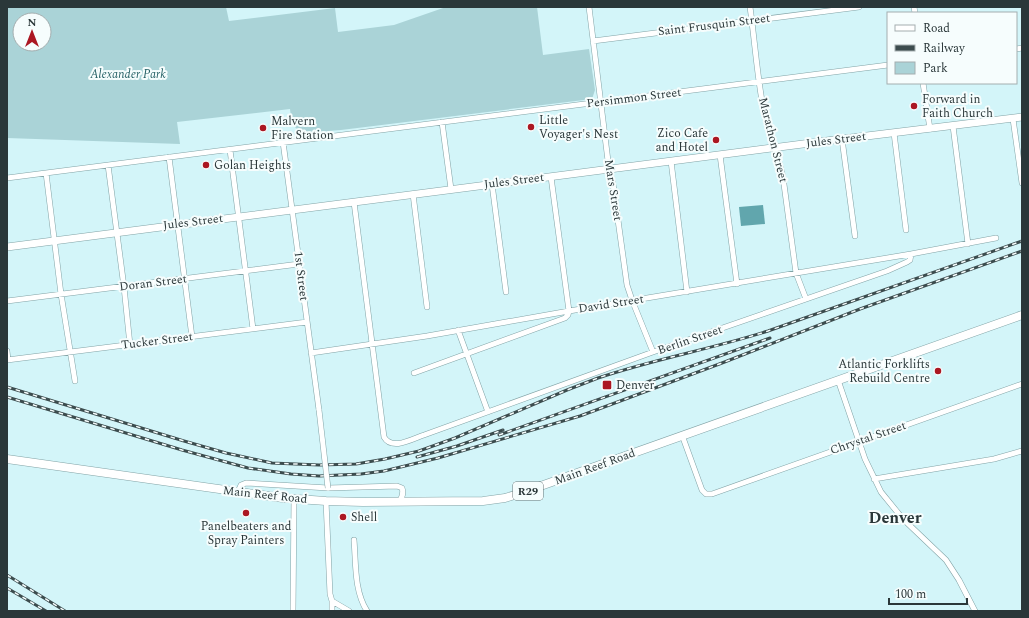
<svg xmlns="http://www.w3.org/2000/svg" width="1029" height="618" font-family="Spectral,serif">
	<style>
		.green { fill: #aad3d7; fill-rule: evenodd }
		.water { fill: #61a6ad }
		.lines { fill: none; stroke-linecap: round; stroke-linejoin: round }
		.street-casing { stroke: #82a3a6; stroke-width: 6 }
		.secondary-casing { stroke: #82a3a6; stroke-width: 8 }
		.primary-casing { stroke: #82a3a6; stroke-width: 9 }
		.street { stroke: #fff; stroke-width: 5 }
		.secondary { stroke: #fff; stroke-width: 7 }
		.primary { stroke: #fff; stroke-width: 8 }
		.rail-casing { stroke: #3c4c4e; stroke-width: 3 }
		.rail { stroke: #f6fdfd; stroke-width: 1.5; stroke-dasharray: 4.5; stroke-linecap: butt }
		.street-bridge-casing { stroke: #82a3a6; stroke-width: 6; stroke-linecap: butt }
		.street-bridge { stroke: #fff; stroke-width: 5 }
		.poi-dot { fill: #ab1722; stroke: #f6fdfd; stroke-width: 1.5 }
		.labels { text-anchor: middle; dominant-baseline: central; stroke-width: 4; stroke-linejoin: round; paint-order: stroke }
		.shield { fill: #f6fdfd; stroke: #677274; stroke-width: 1 }
		.shield-label { font-size: 11px; font-weight: bold; fill: #2a3739 }
		.street-label { font-size: 12px; fill: #2a3739; stroke: #f6fdfd }
		.park-label { font-size: 12px; font-style: italic; fill: #256065; stroke: #f6fdfd }
		.poi-label { font-size: 12px; fill: #2a3739; stroke: #f6fdfd; text-anchor: start }
		.district-label { font-size: 16px; font-weight: bold; fill: #2a3739; stroke: #f6fdfd }
	</style>
	<rect width="100%" height="100%" fill="#d3f5f9"/>
	<!-- green -->
	<path class="green" d="M7,7H226L229,21L335,8L338,32L394,25L446,7H537L543,55L589,49L595,90L592,99L341,130L301,133L292,124L290,109L177,122L180,144L7,138ZM20,20H44V44H20Z"/>
	<!-- water -->
	<path class="water" d="M763,205L765,224L741,226L739,207Z"/>
	<g class="lines">
		<!-- street casing -->
		<g class="street-casing">
			<path id="street" d="M589,7L609,169L613,184L627,285L632,300L653,352
				M750,7C755,42 757,77 764,112C769,134 778,155 783,177L796,273L806,299
				M914,7L915,13
				M593,41L859,7
				M1016,49L1022,48
				M923,83L930,129
				M1013,119L1022,183
				M442,122L451,189
				M953,126L968,244
				M894,133L906,230
				M842,139L855,236
				M283,142L319,410
				M230,150L253,329
				M720,155L737,284
				M169,157L192,337
				M671,161L687,292
				M108,165L124,287L130,345
				M46,173L61,294L75,381
				M7,178L888,65
				M492,184L506,292
				M413,194L427,307
				M354,202L384,437C392,451 412,439 424,435L653,352L887,271L907,262L910,260L911,254L996,238
				M7,301L299,264
				M458,330L488,412
				M7,351L8,360
				M311,353L427,336L569,311L911,254
				M7,360L307,322
				M414,373L565,318L568,315L569,311L551,177
				M838,380L865,459L881,492L903,519L946,560L959,580L975,611
				M682,435L702,490L706,494H712L1022,384
				M874,479L994,459L1022,451
				M238,492L241,485L246,483L328,488L397,486L402,488C404,493 402,497 400,501
				M326,501L330,594L332,601L349,611
				M354,540C356,563 354,591 367,611
				M293,611L294,499
				M332,611V601"/>
		</g>
		<!-- secondary casing -->
		<g class="secondary-casing">
			<path id="secondary" d="M7,247L834,140L1022,117"/>
		</g>
		<!-- primary casing -->
		<g class="primary-casing">
			<path id="primary" d="M7,459L283,498L326,501L363,502L483,501L505,498L518,494L1022,315"/>
		</g>
		<!-- street -->
		<use href="#street" class="street"/>
		<!-- secondary -->
		<use href="#secondary" class="secondary"/>
		<!-- primary -->
		<use href="#primary" class="primary"/>
		<!-- rail casing -->
		<g class="rail-casing">
			<path id="rail" d="M7,387L184,441L226,453L272,463L319,465L356,464L385,459L419,451L455,438L567,390L598,378C654,359 712,349 768,331L1022,241
				M7,397L182,450L248,468L291,474L319,476L361,474L384,471L438,458L580,416L722,363L860,309L1022,251
				M499,435L770,338
				M417,457L457,446L503,430
				M7,575L65,611
				M7,588L46,611"/>
		</g>
		<!-- rail -->
		<use href="#rail" class="rail"/>
		<!-- street-bridge casing -->
		<g class="street-bridge-casing">
			<path id="street-bridge" d="M319,410L328,488"/>
		</g>
		<!-- street-bridge -->
		<use href="#street-bridge" class="street-bridge"/>
	</g>
	<!-- markers -->
	<g class="poi-dot">
		<circle cx="914" cy="106" r="4"/>
		<circle cx="531" cy="127" r="4"/>
		<circle cx="263" cy="128" r="4"/>
		<circle cx="716" cy="140" r="4"/>
		<circle cx="206" cy="165" r="4"/>
		<circle cx="938" cy="371" r="4"/>
		<rect x="602" y="380" width="10" height="10" rx="2"/>
		<circle cx="246" cy="513" r="4"/>
		<circle cx="343" cy="517" r="4"/>
	</g>
	<g class="labels">
		<!-- shield labels -->
		<rect class="shield" x="513" y="482" width="30" height="18" rx="3"/>
		<g class="shield-label">
			<text x="528" y="491">R29</text>
		</g>
		<!-- street labels -->
		<g class="street-label">
			<text transform="translate(714 25) rotate(-7)">Saint Frusquin Street</text>
			<text transform="translate(634 98) rotate(-7)">Persimmon Street</text>
			<text transform="translate(773 140) rotate(76)">Marathon Street</text>
			<text transform="translate(836 140) rotate(-7)">Jules Street</text>
			<text transform="translate(514 181) rotate(-7)">Jules Street</text>
			<text transform="translate(613 190) rotate(81)">Mars Street</text>
			<text transform="translate(193 222) rotate(-7)">Jules Street</text>
			<text transform="translate(301 276) rotate(83)">1st Street</text>
			<text transform="translate(153 283) rotate(-7)">Doran Street</text>
			<text transform="translate(611 304) rotate(-9)">David Street</text>
			<text transform="translate(690 340) rotate(-19)">Berlin Street</text>
			<text transform="translate(157 341) rotate(-7)">Tucker Street</text>
			<text transform="translate(868 438) rotate(-19)">Chrystal Street</text>
			<text transform="translate(595 467) rotate(-20)">Main Reef Road</text>
			<text transform="translate(265 495) rotate(6)">Main Reef Road</text>
		</g>
		<!-- park labels -->
		<g class="park-label">
			<text x="128" y="74">Alexander Park</text>
		</g>
		<!-- poi labels -->
		<g class="poi-label">
			<text x="922" y="99">Forward in<tspan x="922" dy="14">Faith Church</tspan></text>
			<text x="539" y="120">Little<tspan x="539" dy="14">Voyager's Nest</tspan></text>
			<text x="271" y="121">Malvern<tspan x="271" dy="14">Fire Station</tspan></text>
			<text x="708" y="133" text-anchor="end">Zico Cafe<tspan x="708" dy="14">and Hotel</tspan></text>
			<text x="214" y="165">Golan Heights</text>
			<text x="930" y="364" text-anchor="end">Atlantic Forklifts<tspan x="930" dy="14">Rebuild Centre</tspan></text>
			<text x="616" y="385">Denver</text>
			<text x="351" y="517">Shell</text>
			<text x="246" y="526" text-anchor="middle">Panelbeaters and<tspan x="246" dy="14">Spray Painters</tspan></text>
		</g>
		<!-- district labels -->
		<g class="district-label">
			<text x="895" y="518">Denver</text>
		</g>
	</g>
	<!-- border -->
	<rect width="1029" height="618" fill="none" stroke="#2a3739" stroke-width="16"/>
	<!-- legend -->
	<rect x="887" y="12" width="130" height="72" fill="#f6fdfd" stroke="#a4aeaf"/>
	<rect x="895" y="25" width="20" height="6" fill="#ffffff" stroke="#a4aeaf"/>
	<text x="923" y="32" font-size="12" fill="#2a3739">Road</text>
	<rect x="895" y="45" width="20" height="6" fill="#3c4c4e" stroke="#a4aeaf"/>
	<text x="923" y="52" font-size="12" fill="#2a3739">Railway</text>
	<rect x="895" y="62" width="20" height="12" fill="#aad3d7" stroke="#a4aeaf"/>
	<text x="923" y="72" font-size="12" fill="#2a3739">Park</text>
	<!-- north arrow -->
	<g transform="translate(32 32)"><circle r="19" fill="#f6fdfd" stroke="#a4aeaf"/>
	<path d="M0-3L7 15L0 10L-7 15Z" fill="#ab1722"/>
	<text y="-6" font-size="11" font-weight="bold" text-anchor="middle" fill="#2a3739">N</text>
	</g>
	<!-- scale -->
	<path d="M889 598v6h78v-6" fill="none" stroke="#2a3739" stroke-width="2"/>
	<text x="895" y="598" font-size="12" fill="#2a3739" stroke="#f6fdfd" stroke-width="3" paint-order="stroke">100 m</text>
</svg>
